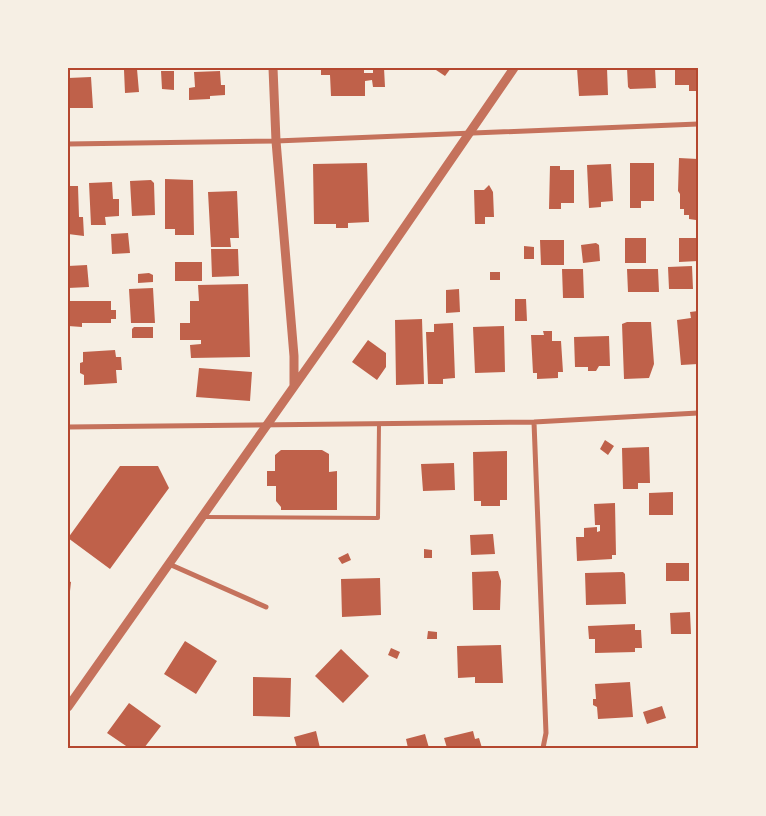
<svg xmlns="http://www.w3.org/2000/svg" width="766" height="816" font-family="Roboto,sans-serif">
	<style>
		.building { fill: #bf614a }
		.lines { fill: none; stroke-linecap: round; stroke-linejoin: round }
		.service { stroke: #c5725c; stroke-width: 4 }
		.minor { stroke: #c5725c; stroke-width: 5 }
		.tertiary { stroke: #c5725c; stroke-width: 9 }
		.neatline { fill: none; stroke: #b5482f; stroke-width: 2 }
	</style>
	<rect width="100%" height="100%" fill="#f6efe4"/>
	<!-- building -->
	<path class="building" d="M321,68H364V73H373V68H384L385,87H373L372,80L365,81V96H331L330,75H321Z
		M433,68H451L445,76Z
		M577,68H607L608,95L579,96Z
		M627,68H655L656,88L630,89L628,87Z
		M675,68H698V91H689V85H675Z
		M137,69L139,92L125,93L124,70Z
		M161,71H174V90L162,89Z
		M220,71L221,85H225V95L210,96V99L189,100V88L195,87L194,72Z
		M91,77L93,108H68V78Z
		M679,158L698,159V215H696V220L689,219V215H684V209H680V194L678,191Z
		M367,163L369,222L348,223V228H336V224H314L313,164Z
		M630,163H654V201H641V208H630Z
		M611,164L613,201L601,202V207L589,208L587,165Z
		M550,166H560V170H574V203H561V209H549Z
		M165,179L193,180L194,235H175V229H165Z
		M151,180L154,183L155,215L132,216L130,181Z
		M112,182L113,199H119V216L105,217L106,225H91L89,183Z
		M489,185L493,192L494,217H485V224H475L474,190H484Z
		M68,186H78L79,217H83L84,236L68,234Z
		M237,191L239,238H230L231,247H211L208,192Z
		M128,233L130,253L112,254L111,234Z
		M625,238H646V263H625Z
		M679,238H698V261L679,262Z
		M540,240H564V265H541Z
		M596,243L599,245L600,261L583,263L581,245Z
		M524,246L534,247V259H524Z
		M211,249H238L239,276L212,277Z
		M175,262H202V281H175Z
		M87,265L89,287L68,288V266Z
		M692,266L693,289H669L668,267Z
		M562,269H583L584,298H563Z
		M627,269H658L659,292H628Z
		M490,272H500V280H490Z
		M149,273L153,275V282L138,283V274Z
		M248,284L250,357L191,358L190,345L201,344V340H180V323H190V301H199L198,285Z
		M153,288L155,323H131L129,289Z
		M459,289L460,312L446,313V290Z
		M515,299H526L527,321H515Z
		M68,301H111V310H116V319H111V323H82V327L68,326Z
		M698,311V364L681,365L677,320L691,318L690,312Z
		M422,319L424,384L396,385L395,320Z
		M627,322H651L654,364L649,378L624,379L622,324Z
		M453,323L455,378L443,379V384H428L426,332H434V324Z
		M504,326L505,372L475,373L473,327Z
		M134,327H153V338H132V329Z
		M543,331H552V341H561L563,372H558V378L537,379V373H533L531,335H544Z
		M609,336L610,366H599L596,371H588V367H575L574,337Z
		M368,340L386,353V367L377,380L352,362Z
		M115,350L116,357H121L122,370H116L117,383L84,385V375L80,373V363L83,362V352Z
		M199,368L252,372L250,401L196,397Z
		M605,440L614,446L608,455L600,449Z
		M649,447L650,483H638V489H623L622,448Z
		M281,450H322L329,454V472L337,471V510H281V507L276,501V486H267V471H275V455Z
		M507,451V500H500V506H481V501H474L473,452Z
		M454,463L455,490L423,491L421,464Z
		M120,466H158L169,488L110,569L68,538Z
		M673,492V515H649V493Z
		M615,503L616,555H612V559L577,561L576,537H584V528L597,527V532L600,531V525H595L594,504Z
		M493,534L495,554L471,555L470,535Z
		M424,549L432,550V558H424Z
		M348,553L351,560L342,564L338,558Z
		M666,563H689V581H666Z
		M498,571L501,581L500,610H473L472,572Z
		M623,572L625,574L626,604L586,605L585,573Z
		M380,578L381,615L342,617L341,579Z
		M68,581L71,582L69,600H68Z
		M690,612L691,634H671L670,613Z
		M635,624V630H641L642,648H635V652L595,653V639H589L588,626Z
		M428,631L437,632V639H427Z
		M185,641L217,661L196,694L164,674Z
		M501,645L503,683H475V677L458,678L457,646Z
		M391,648L400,652L397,659L388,655Z
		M341,649L369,676L343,703L315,676Z
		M253,677L291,678L290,717L253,716Z
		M630,682L633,717L598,719L597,707L593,705V699H596L595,684Z
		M129,703L161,726L144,748H129L107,733Z
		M662,706L666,718L647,724L643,712Z
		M316,731L320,748H297L294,737Z
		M473,731L475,739L479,738L482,748H447L444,738Z
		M425,734L429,748H408L406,739Z"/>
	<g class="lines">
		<!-- service -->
		<path class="service" d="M204,517L378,518L379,424"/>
		<!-- minor -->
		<path class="minor" d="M68,144L276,141L698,124
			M534,422L546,733L543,748
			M68,427L534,422L698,413
			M169,564L266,607"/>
		<!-- tertiary -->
		<path class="tertiary" d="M273,68L276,141L294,356V386
			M68,707L336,327L514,68"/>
	</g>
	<!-- border -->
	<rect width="766" height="816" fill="none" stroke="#f6efe4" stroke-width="138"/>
	<rect x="69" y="69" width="628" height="678" class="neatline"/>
</svg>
